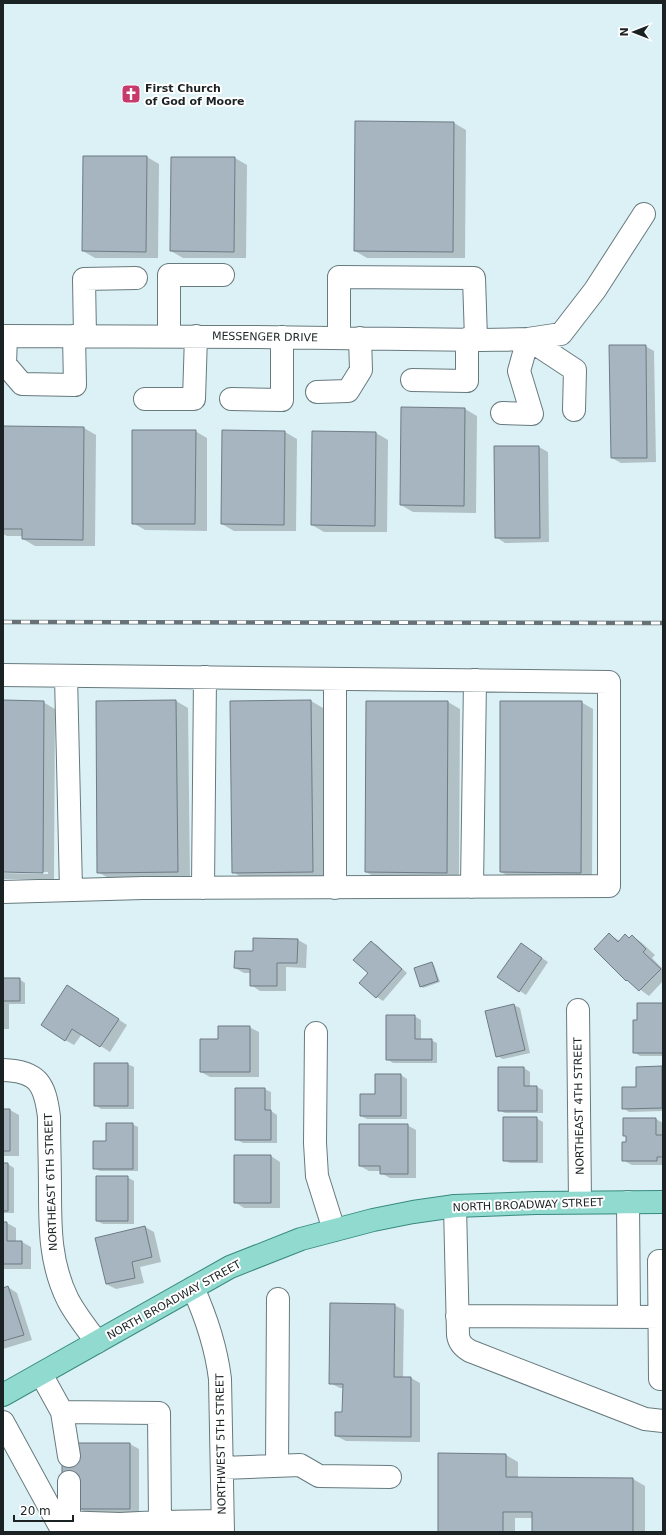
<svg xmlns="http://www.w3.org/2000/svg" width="666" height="1535" font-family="'DejaVu Sans',sans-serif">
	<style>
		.shadow { fill: #0003 }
		.building { fill: #a6b5c0; stroke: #6e7b86 }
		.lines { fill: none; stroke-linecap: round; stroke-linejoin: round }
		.minor-casing { stroke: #677a7e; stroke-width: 24 }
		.major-casing { stroke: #388a7e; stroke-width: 24 }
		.minor { stroke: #fff; stroke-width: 22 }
		.major { stroke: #91dacf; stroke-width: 22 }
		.rail-casing { stroke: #667275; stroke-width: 4.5 }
		.rail { stroke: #fff; stroke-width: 3; stroke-dasharray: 9; stroke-linecap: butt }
		.labels { text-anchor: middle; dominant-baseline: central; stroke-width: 4; stroke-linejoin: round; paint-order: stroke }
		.poi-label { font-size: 11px; font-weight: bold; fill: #1b2224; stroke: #fff; text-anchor: start }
		.street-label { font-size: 11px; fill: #1b2224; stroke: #fff }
	</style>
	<rect width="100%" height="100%" fill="#dcf1f6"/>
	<!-- shadow -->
	<path class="shadow" d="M356,122L454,123L466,130L465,258H367L355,251Z
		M147,157L159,164L158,258H95L83,251Z
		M235,158L247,165L246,258H183L171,251Z
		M645,346L654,351L656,462L621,463L612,458Z
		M402,408L465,409L477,416L476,513L413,512L401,505Z
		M3,427L84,428L96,435L95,546H35L23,539V536H7L3,534Z
		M195,431L207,438V531L145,530L133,523Z
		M223,431L285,432L297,439L296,531H234L222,524Z
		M313,432L376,433L388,440L387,532H324L312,525Z
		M495,447H539L548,452L549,542L505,543L496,537Z
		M3,701L43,702L55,709L54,879H3V873L48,874V872L3,871Z
		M176,701L188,708L190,879H110L98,872L97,702Z
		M311,701L323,708L324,879H245L233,872Z
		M448,702L460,709L459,879H378L366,872Z
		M581,702L593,709L592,879H513L501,872Z
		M609,934L620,941L625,935L630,938L632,936L641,942L655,955L652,958L663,969V981L649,996L627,980Z
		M298,940L307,945L306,968L286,967V991H260L251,985V973H244L235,968L254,952Z
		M371,942L377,945L407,973L383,1001L377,997L360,983L369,973Z
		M527,948L548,962L526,995L499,977Z
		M431,963L434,965L440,982L423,988L421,986Z
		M3,979H19L25,983V1004H9V1029H3Z
		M77,992L127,1025L110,1052L82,1034L74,1045L65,1040Z
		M663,1004V1056H640L634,1052Z
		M514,1005L520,1008L530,1053L503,1059L497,1056Z
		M414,1016L421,1020V1040H431L437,1043V1063H393L387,1059Z
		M249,1027L259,1032V1077H210L201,1072Z
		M127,1064L134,1067V1109H101L95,1105Z
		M662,1067L663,1068V1111L629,1112L623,1108L637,1088Z
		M524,1068L530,1072V1087H537L543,1090V1113H505L499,1110Z
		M401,1075L407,1079V1119H367L361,1116L376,1095Z
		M264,1089L271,1092V1111L277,1115V1143H243L236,1139Z
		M3,1106V1110H10L19,1115V1156H3Z
		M536,1118L543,1122V1163H510L504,1160Z
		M656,1119L663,1123V1165H632L623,1160L627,1143V1137L624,1135Z
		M132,1124L138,1127V1171H100L94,1168L107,1142Z
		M407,1125L416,1130V1178H390L381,1173V1171H369L360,1166Z
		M271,1156L280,1162V1208H244L235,1202Z
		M3,1164H8L14,1168V1213H3Z
		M127,1177L134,1181V1224H103L97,1221Z
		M3,1223H7L16,1228V1242H22L31,1247V1269H3Z
		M145,1227L154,1232L161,1262L140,1267L144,1283L116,1289L106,1284Z
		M8,1287L17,1293L32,1340L3,1349V1289Z
		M394,1305L404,1310L403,1378H411L420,1383V1442L346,1441L336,1436L343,1413L344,1388H340L330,1383Z
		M78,1444H130L139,1449V1514H88L79,1508Z
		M506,1455L518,1462V1478L633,1479L645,1486V1532H533V1518H515V1532H439Z"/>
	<!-- building -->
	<path class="building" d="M355,121L454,122L453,252L354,251Z
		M83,156H147L146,252L82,251Z
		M171,157H235L234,252L170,251Z
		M609,345H646L647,458H611Z
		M401,407L465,408L464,506L400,505Z
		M3,426L84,427L83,540L22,539V529H3Z
		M132,430H196L195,524H132Z
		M222,430L285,431L284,525L221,524Z
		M312,431L376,432L375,526L311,525Z
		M494,446H539L540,538H495Z
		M3,700L44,701L43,873L3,872Z
		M176,700L178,872L97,873L96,701Z
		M311,700L313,872L232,873L230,701Z
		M366,701H448L447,873L365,872Z
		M500,701H582L581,873L500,872Z
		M609,933L618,942L625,934L629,938L632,935L646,949L643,952L661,969L639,991L627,980L626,981L594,949Z
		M253,938L298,939L297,963H277V986H250V969L234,968L235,951H253Z
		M371,941L402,969L376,998L359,983L368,973L353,960Z
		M521,943L542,958L519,992L497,977Z
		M432,962L438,981L420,987L414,968Z
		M3,978H20V1001H3Z
		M67,985L119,1019L100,1047L72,1029L65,1041L41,1025Z
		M637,1003H663V1053H633V1020H637Z
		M514,1004L525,1050L496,1057L485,1011Z
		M386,1015H415V1039H432V1060H386Z
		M218,1026H250V1072H200V1039H218Z
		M94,1063H128V1106H94Z
		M662,1066V1108L622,1109V1087H636V1067Z
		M498,1067H524V1086H537V1111H498Z
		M375,1074H401V1116H360V1094H375Z
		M235,1088H265V1110H271V1140H235Z
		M3,1109H10V1151H3Z
		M503,1117H537V1161H503Z
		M623,1118H656V1135H663V1157H657V1161H622V1142H626V1136H623Z
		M106,1123H133V1169H93V1141H106Z
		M359,1124H408V1174H380V1166H359Z
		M234,1155H271V1203H234Z
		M3,1163H8V1211H3Z
		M96,1176H128V1221H96Z
		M3,1222H7V1241H22V1264H3Z
		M145,1226L152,1257L132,1262L135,1278L106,1284L95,1238Z
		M8,1286L24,1335L3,1341V1288Z
		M330,1303L395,1304L394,1377H411V1437L335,1436V1412H342L343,1384H329Z
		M77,1443H130V1509H78L62,1479V1460Z
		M438,1453L506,1454V1477L633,1478V1532H532V1512H503V1532H438Z"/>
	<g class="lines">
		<!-- minor casing -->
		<g class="minor-casing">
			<path id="minor" d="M3,336L256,337L481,340L528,339L561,334L595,290L644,214
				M6,336L5,364L22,384L75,385L74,336
				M85,336L84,279L136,278
				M169,336V275H223
				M339,338V277L474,278L476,339
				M528,339L575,370L574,410
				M412,380L467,381V339
				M317,392L348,391L361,370L360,338
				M145,399H194L196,336
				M231,399L282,400V337
				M502,413L532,414L519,371L528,339
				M3,675L609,682V886L143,888L3,892
				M66,676L71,890
				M335,679V888
				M472,887L475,680
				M203,888L205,677
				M578,1010L580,1202
				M316,1033L315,1143L317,1176L334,1230
				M3,1070C38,1071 45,1084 49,1117C49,1141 50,1166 50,1190C50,1228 50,1264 68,1300C76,1315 87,1329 97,1342
				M628,1202L629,1317
				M455,1206L458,1335C459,1343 463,1347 470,1351L645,1419L663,1421
				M663,1261H659L660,1379H663
				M193,1288C207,1319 216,1346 220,1379L223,1532
				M457,1316L663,1317
				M41,1374L62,1412L69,1456
				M62,1412L159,1413L160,1522L222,1521
				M3,1422L63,1532
				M277,1466L278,1299
				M222,1468L300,1465L319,1476L390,1477
				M69,1482V1523
				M58,1522L120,1524
				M127,1532L120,1524L160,1522"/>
		</g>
		<!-- major casing -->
		<g class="major-casing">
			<path id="major" d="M3,1395L230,1267L301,1239L373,1220L413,1212L455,1206L536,1203L663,1202"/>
		</g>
		<!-- minor -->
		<use href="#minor" class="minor"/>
		<!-- major -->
		<use href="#major" class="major"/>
		<!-- rail casing -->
		<g class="rail-casing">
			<path id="rail" d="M3,622L663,623"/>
		</g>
		<!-- rail -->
		<use href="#rail" class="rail"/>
	</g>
	<!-- icons -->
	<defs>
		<g id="church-square" transform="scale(1)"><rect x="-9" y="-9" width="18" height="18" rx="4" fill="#c63a6c" stroke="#fff"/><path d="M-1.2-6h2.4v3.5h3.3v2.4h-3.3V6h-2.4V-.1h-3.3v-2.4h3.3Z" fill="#fff"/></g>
	</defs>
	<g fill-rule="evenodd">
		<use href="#church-square" x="131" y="94"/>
	</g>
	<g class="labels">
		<!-- poi labels -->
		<g class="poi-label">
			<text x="145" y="88">First Church<tspan x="145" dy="13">of God of Moore</tspan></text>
		</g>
		<!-- street labels -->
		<g class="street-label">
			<text transform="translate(265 337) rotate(1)">MESSENGER DRIVE</text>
			<text transform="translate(579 1106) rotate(-91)">NORTHEAST 4TH STREET</text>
			<text transform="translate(51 1182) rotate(-92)">NORTHEAST 6TH STREET</text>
			<text transform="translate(528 1205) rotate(-2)">NORTH BROADWAY STREET</text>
			<text transform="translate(174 1300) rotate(-29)">NORTH BROADWAY STREET</text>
			<text transform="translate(221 1444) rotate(-91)">NORTHWEST 5TH STREET</text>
		</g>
	</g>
	<!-- border -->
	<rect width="666" height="1535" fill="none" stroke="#1b2224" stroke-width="8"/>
	<!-- north arrow -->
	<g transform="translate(634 32) rotate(270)" stroke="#ffffff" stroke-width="3" paint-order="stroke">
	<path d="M0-3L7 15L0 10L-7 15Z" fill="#1b2224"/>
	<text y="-6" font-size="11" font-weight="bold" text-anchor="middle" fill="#1b2224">N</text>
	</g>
	<!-- scale -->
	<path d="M14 1515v6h59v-6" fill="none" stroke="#1b2224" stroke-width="2"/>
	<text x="20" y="1515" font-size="12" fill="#1b2224" stroke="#ffffff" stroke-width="3" paint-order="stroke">20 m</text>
</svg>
